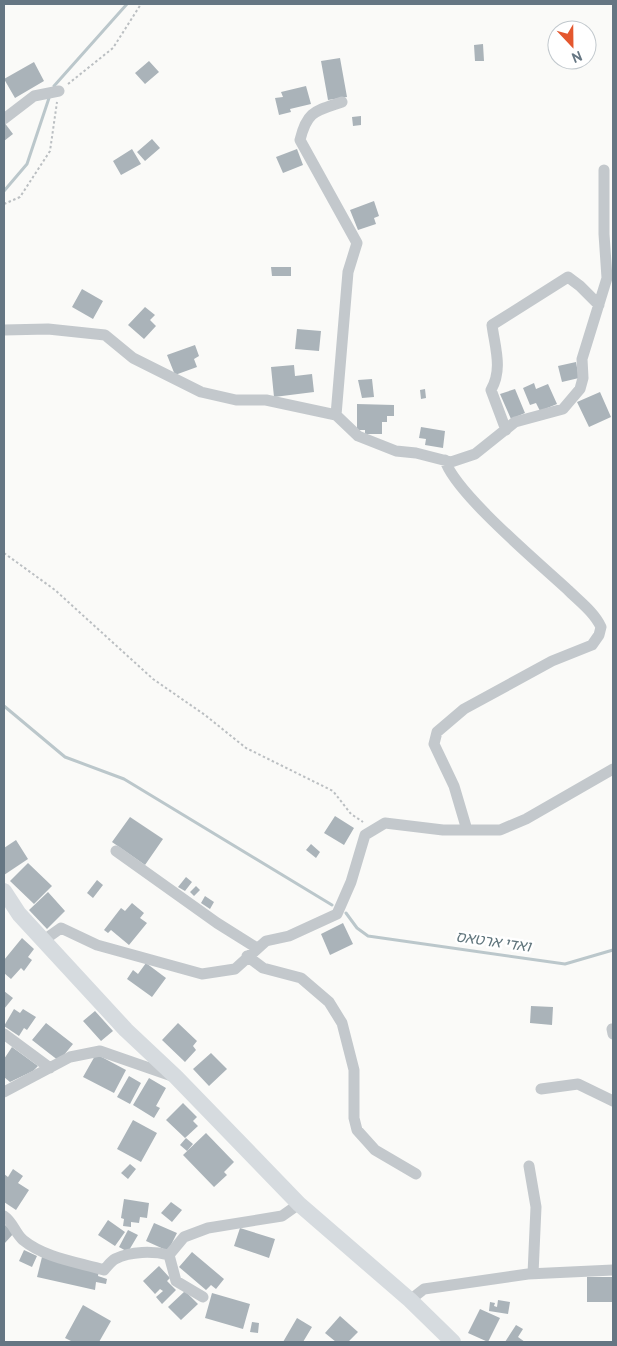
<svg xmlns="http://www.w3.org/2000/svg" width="617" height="1346" font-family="Overpass,'Noto Sans Hebrew',sans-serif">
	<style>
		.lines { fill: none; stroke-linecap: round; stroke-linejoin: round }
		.stream { stroke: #bbc7cb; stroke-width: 3 }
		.building { fill: #aab3b9 }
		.path { stroke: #bbbfc2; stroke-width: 2; stroke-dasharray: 2.5 2.5; stroke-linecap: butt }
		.street { stroke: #c3c8cc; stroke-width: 11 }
		.secondary { stroke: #d6dbdf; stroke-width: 16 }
		.labels { text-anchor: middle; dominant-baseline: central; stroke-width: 5; stroke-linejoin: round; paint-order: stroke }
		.water-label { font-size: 15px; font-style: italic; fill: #60757c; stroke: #fff }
	</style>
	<rect width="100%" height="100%" fill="#fafaf8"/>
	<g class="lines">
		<!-- stream -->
		<path class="stream" d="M54,86L127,4
			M4,191L27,164L49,98
			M4,706L65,757L124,779L332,905
			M346,913L357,928L368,936L565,964L613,950"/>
	</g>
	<!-- building -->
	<path class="building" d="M483,44L484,61H475L474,45Z
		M340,58L347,97L328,100L321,61Z
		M149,61L159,72L145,84L135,73Z
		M34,62L44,81L15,98L4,79Z
		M306,86L311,104L290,109L291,112L279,115L275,98L283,97L281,92Z
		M361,116V125L353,126L352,117Z
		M4,122L13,134L4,141Z
		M152,139L160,148L145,161L137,152Z
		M132,149L141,164L121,175L113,161Z
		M297,149L303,165L283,173L276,157Z
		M374,201L379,216L374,218L376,224L358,230L350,210Z
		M271,267H291V276H272Z
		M82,289L103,301L93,319L72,307Z
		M145,307L155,315L150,320L156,326L144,339L128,325Z
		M297,329L321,331L319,351L295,349Z
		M195,345L199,356L194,359L197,367L175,375L167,355Z
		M576,362L579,378L562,382L558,366Z
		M294,365L295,376L312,374L314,392L274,397L271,367Z
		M372,379L374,397L362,398L358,380Z
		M534,383L536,389L548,384L557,404L540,411L536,403L530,405L523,388Z
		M425,389L426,398L421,399L420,390Z
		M515,389L525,413L511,419L500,394Z
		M600,392L611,417L589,427L577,402Z
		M357,404L394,405V416H387V422H382V434H365V430H357Z
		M421,427L445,431L443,448L425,445L426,439L419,438Z
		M335,816L354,828L344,845L324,833Z
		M130,817L163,839L145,865L112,842Z
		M16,840L28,859L4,875V848Z
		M311,844L320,852L316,858L306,850Z
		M28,863L52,886L34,904L10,881Z
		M186,877L192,882L185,891L178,887Z
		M97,880L103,885L93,898L87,893Z
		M196,886L200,890L194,896L190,892Z
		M48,892L65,911L47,929L29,910Z
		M205,896L214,902L210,909L201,903Z
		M132,903L144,913L140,918L147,923L129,945L111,930L108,933L104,930L121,908L125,911Z
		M343,923L353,944L330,955L321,934Z
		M22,938L34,949L28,957L32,960L24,971L21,968L11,979L4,973V960Z
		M146,963L166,978L152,997L127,979L133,970L138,974Z
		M4,991L13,998L4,1009Z
		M531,1006L553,1007L552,1025L530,1023Z
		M14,1009L20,1013L23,1009L36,1017L27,1030L24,1028L19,1036L4,1026Z
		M95,1011L113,1031L101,1041L83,1021Z
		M46,1023L73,1044L59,1061L32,1040Z
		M178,1023L197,1041L193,1046L196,1050L185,1062L162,1040Z
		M12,1047L38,1066L33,1071L10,1082L4,1077V1059Z
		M211,1053L227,1069L209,1086L193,1069Z
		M96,1054L126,1070L114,1093L83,1077Z
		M129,1076L141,1083L130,1104L117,1097Z
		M149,1078L166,1088L156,1106L160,1108L154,1118L133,1105Z
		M183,1103L197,1117L193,1121L198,1126L185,1138L166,1120Z
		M133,1120L157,1133L141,1162L117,1149Z
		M206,1133L234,1162L224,1172L227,1175L214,1187L183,1155Z
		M186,1138L193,1144L187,1151L180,1145Z
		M130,1164L136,1169L128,1179L121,1173Z
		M13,1169L23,1176L18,1183L29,1190L16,1210L4,1202V1174L8,1177Z
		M124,1199L149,1203L147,1218L140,1217L139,1223L131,1222V1227L123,1226L124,1219L121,1218Z
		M171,1202L182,1210L172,1222L161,1213Z
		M108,1220L125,1232L115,1246L98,1235Z
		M154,1223L177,1233L168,1251L146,1241Z
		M4,1224L14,1233L4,1244Z
		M240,1228L275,1239L269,1258L234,1246Z
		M128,1230L138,1235L128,1252L119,1247Z
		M24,1250L37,1256L32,1267L19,1261Z
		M192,1252L224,1279L216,1289L211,1285L206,1290L179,1267Z
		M42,1257L99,1270L98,1276L107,1279L106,1284L96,1282L95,1290L37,1277Z
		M159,1266L170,1278L167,1281L176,1290L162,1304L156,1297L163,1291L160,1289L155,1294L143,1281Z
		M587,1277H613V1302H587Z
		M185,1291L198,1304L181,1320L168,1307Z
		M212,1293L250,1304L243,1329L205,1318Z
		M498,1300L510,1302L508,1314L489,1311L490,1302L495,1303L494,1306L497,1307Z
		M83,1305L111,1321L99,1342H73L65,1338Z
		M480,1309L500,1318L488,1342L468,1333Z
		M340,1316L358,1332L348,1342H336L325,1333Z
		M297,1318L312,1327L303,1342H283Z
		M252,1322L259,1323L258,1333L250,1332Z
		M516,1325L523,1329L518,1337L525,1342H505Z"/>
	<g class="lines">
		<!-- path -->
		<path class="path" d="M68,84L113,48L141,4
			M4,204L20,197L50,151L57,102
			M4,553L55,590L153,679L205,715L246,748L333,791L351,814L363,822"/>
		<!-- street -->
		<path class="street" d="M4,119L34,96L59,91
			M4,330L48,329L105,335L133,358L201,392L236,400H266L336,415L358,436L396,451L416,453L451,462L475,454L515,422L563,409L580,389L583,378L582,359L607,278L604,234V170
			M336,415L348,272L357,243L300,140C307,111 315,111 342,102
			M506,430L491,390C503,369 495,348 492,325L568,277L580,286L599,305
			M445,460C454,492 540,564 568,590C579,601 594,612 601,627L599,635L592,645L552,661L464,709L437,732L434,744L454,786L467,830
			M116,851L217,923L257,948
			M44,940L61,928L97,945L202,974L235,969L266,941L289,936L337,914L351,882L365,835L385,823L443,830H500L526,819L613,769
			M247,956L263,968L301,978L329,1002L342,1023L354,1070V1118L357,1130L375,1150L416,1174
			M612,1029L613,1034
			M4,1034L50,1068
			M541,1089L578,1084L613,1101
			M4,1092L70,1057L100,1051L172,1076
			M529,1166L536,1207L533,1274
			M4,1216C13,1222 15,1233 23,1240C45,1258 77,1262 104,1270C107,1267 111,1261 115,1259C131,1251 153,1251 169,1255L184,1237L208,1228L282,1216L299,1204
			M169,1255L176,1281L203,1297
			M410,1300L424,1289L528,1274L613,1270"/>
		<!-- secondary -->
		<path class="secondary" d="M4,891L19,914L126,1030L176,1077L299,1204L410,1300L453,1342"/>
	</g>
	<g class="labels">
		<!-- water labels -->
		<g class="water-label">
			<text transform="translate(493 943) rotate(8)">ואדי ארטאס</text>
		</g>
	</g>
	<!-- border -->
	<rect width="617" height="1346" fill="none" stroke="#657683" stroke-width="10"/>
	<!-- north arrow -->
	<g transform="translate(572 45) rotate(158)"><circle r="24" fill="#ffffff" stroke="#c1c8cd"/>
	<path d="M0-4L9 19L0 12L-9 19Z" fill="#e4572e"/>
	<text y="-8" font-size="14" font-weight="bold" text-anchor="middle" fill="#657683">N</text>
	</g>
</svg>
